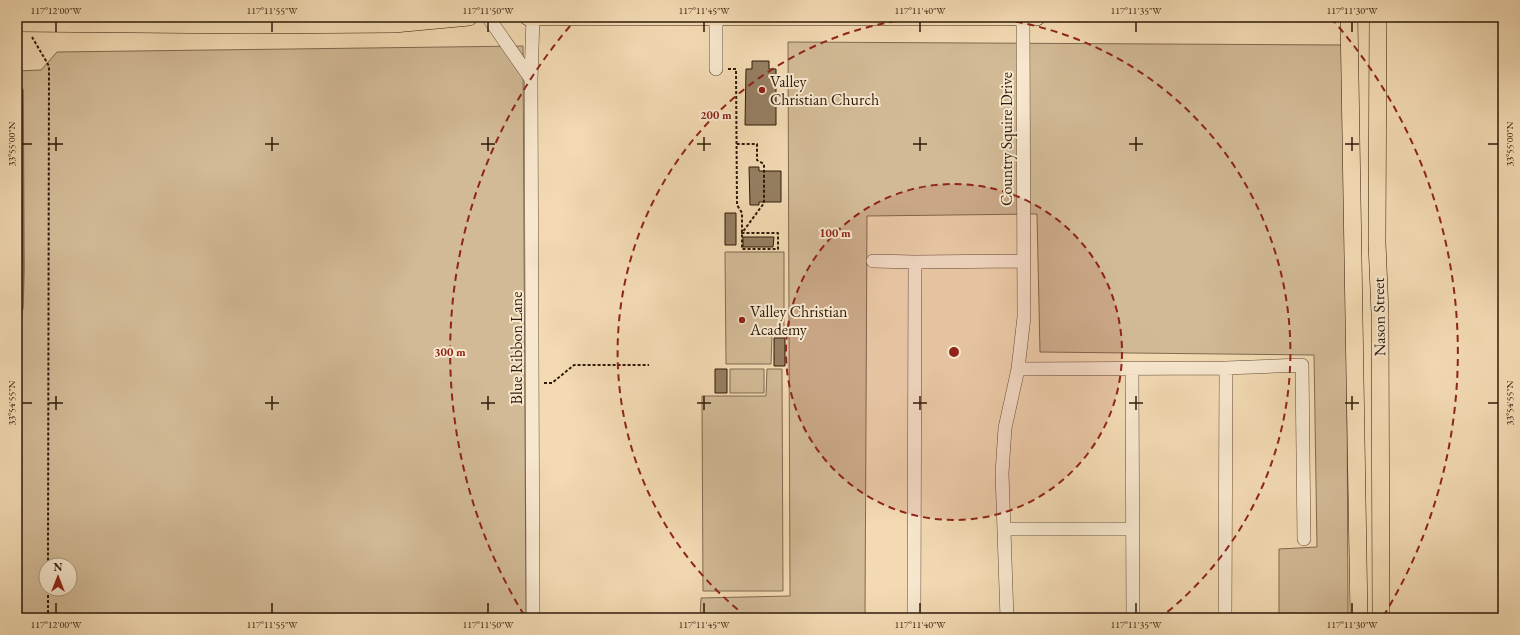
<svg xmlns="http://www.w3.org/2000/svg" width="1520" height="635" font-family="'EB Garamond',serif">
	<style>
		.green { fill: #d2ba96; stroke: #806a50; fill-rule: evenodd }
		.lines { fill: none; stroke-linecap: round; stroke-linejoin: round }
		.stream { stroke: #7c674c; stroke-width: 3.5 }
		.building { fill: #957e61; stroke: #2f1b09 }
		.minor-casing { stroke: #604b34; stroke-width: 14 }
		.major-casing { stroke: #2f1b09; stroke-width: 18 }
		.path { stroke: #2f1b09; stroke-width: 2; stroke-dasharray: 3 2; stroke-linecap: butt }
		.minor { stroke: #f7e7ce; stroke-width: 13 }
		.major { stroke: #f3dab3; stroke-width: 17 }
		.ticks { fill: none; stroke: #2f1b09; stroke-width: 1.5 }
		.ring { fill: none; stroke: #8f2418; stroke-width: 2; stroke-dasharray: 7 5 }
		.poi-dot { fill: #8f2418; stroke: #f7e7ce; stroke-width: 1.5 }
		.labels { text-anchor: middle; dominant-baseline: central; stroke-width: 4; stroke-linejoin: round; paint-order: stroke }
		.poi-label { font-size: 16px; fill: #2f1b09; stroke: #f7e7ce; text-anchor: start }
		.street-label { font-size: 16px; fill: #2f1b09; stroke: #f7e7ce }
		.centre { fill: #8f2418; stroke: #f7e7ce; stroke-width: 2 }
		.ring-label { font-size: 12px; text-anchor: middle; font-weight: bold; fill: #8f2418; stroke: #f7e7ce; stroke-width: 4; stroke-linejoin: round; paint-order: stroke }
		.neatline { fill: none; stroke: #2f1b09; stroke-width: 1.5 }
		.ticks-label { font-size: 10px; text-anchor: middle; fill: #2f1b09 }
	</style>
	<rect width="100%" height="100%" fill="#f3dab3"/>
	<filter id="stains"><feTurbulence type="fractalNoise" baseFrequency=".005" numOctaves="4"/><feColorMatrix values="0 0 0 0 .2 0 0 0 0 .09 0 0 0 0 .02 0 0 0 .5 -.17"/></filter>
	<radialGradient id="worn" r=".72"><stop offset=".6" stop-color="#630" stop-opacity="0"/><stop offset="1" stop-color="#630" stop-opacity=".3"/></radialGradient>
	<!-- green -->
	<path class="green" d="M788,42L1344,45L1346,154L1348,618H1279V549L1317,547L1314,355L1040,352L1037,214L867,216L865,618H700L701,598L790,596Z
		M523,46L526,618H17V71L41,70L57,52ZM46,565H70V589H46Z
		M725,252H784V335H772L771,364H726Z
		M730,369H764V393H730Z
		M767,369H782L783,591H703L702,396H766Z"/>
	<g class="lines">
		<!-- stream -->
		<path class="stream" d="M17,332L22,307L23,269L22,90"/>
	</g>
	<!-- building -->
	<path class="building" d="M752,61H769V69H776V125H745L746,69H752Z
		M749,167H759V171H781V202H759V205H750Z
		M725,213H736V245H725Z
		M743,237H774L773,247H743Z
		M774,338H785V366H774Z
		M715,369H727V393H715Z"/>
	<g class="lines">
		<!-- minor casing -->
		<g class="minor-casing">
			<path id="minor" d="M488,17L531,79
				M716,17V69
				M873,261L915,262
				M1226,368L1302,365L1304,539
				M1018,369L1226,368L1225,618
				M1132,370L1133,618
				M1004,529H1133
				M533,618L531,79L533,17
				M914,618L915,262L1024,261
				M1007,618L1002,473L1005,428L1018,369L1024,317L1023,17"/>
		</g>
		<!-- major casing -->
		<g class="major-casing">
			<path id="major" d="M528,17H1037
				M1349,17L1359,618
				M1378,17L1377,243L1380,313L1381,618
				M17,23L248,25L394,24L469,17"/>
		</g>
		<!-- path -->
		<path class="path" d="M32,37L49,66L48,565
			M728,69H736L737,205L742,213V249H778V233H742L764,203V164L757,160V144H736
			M544,383H552L574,365H649
			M48,618V589"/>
		<!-- minor -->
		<use href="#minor" class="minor"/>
		<!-- major -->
		<use href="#major" class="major"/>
	</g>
	<!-- ticks -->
	<path class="ticks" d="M56,22V32M272,22V32M488,22V32M704,22V32M920,22V32M1136,22V32M1352,22V32M56,137V151M272,137V151M488,137V151M704,137V151M920,137V151M1136,137V151M1352,137V151M22,144H32M49,144H63M265,144H279M481,144H495M697,144H711M913,144H927M1129,144H1143M1345,144H1359M1488,144H1498M56,396V410M272,396V410M488,396V410M704,396V410M920,396V410M1136,396V410M1352,396V410M22,403H32M49,403H63M265,403H279M481,403H495M697,403H711M913,403H927M1129,403H1143M1345,403H1359M1488,403H1498M56,603V613M272,603V613M488,603V613M704,603V613M920,603V613M1136,603V613M1352,603V613"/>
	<!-- distance rings -->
	<circle cx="954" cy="352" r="168" fill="#8f2418" fill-opacity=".12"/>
	<g class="ring">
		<circle cx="954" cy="352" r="168"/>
		<path d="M747 617A336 336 0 0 1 928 17M980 17A336 336 0 0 1 1161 617"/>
		<path d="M524 615A504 504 0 0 1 577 18M1331 18A504 504 0 0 1 1384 615"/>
	</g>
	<!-- markers -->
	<g class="poi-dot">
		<circle cx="762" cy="90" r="4"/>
		<circle cx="742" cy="320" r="4"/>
	</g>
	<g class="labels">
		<!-- poi labels -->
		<g class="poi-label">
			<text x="770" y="81">Valley<tspan x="770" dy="18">Christian Church</tspan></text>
			<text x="750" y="311">Valley Christian<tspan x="750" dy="18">Academy</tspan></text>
		</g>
		<!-- street labels -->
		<g class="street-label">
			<text transform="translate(1006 139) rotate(-90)">Country Squire Drive</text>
			<text transform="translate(1379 317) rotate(-91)">Nason Street</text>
			<text transform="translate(516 348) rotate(-90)">Blue Ribbon Lane</text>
		</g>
	</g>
	<circle cx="954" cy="352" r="6" class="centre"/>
	<g class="ring-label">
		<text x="716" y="119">200 m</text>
		<text x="835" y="237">100 m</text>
		<text x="450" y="356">300 m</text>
	</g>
	<!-- margin -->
	<rect width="1520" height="635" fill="none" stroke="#f3dab3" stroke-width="44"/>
	<!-- north arrow -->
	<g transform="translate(58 577)"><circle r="19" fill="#f7e7ce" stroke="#a7957f"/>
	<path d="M0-3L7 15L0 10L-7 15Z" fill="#8f2418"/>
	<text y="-6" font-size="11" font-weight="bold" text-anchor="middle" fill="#2f1b09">N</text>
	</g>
	<rect x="22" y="22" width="1476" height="591" class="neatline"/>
	<g class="ticks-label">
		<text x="56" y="14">117°12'00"W</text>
		<text x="272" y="14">117°11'55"W</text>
		<text x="488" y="14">117°11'50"W</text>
		<text x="704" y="14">117°11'45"W</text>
		<text x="920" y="14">117°11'40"W</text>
		<text x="1136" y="14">117°11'35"W</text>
		<text x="1352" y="14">117°11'30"W</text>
		<text transform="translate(11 144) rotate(-90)" y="4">33°55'00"N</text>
		<text transform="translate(1509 144) rotate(-90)" y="4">33°55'00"N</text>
		<text transform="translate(11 403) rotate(-90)" y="4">33°54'55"N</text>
		<text transform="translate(1509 403) rotate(-90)" y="4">33°54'55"N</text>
		<text x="56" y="628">117°12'00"W</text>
		<text x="272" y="628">117°11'55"W</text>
		<text x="488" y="628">117°11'50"W</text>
		<text x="704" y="628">117°11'45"W</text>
		<text x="920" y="628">117°11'40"W</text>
		<text x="1136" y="628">117°11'35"W</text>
		<text x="1352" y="628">117°11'30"W</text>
	</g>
	<rect width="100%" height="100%" filter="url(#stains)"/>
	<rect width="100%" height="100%" fill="url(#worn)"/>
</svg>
